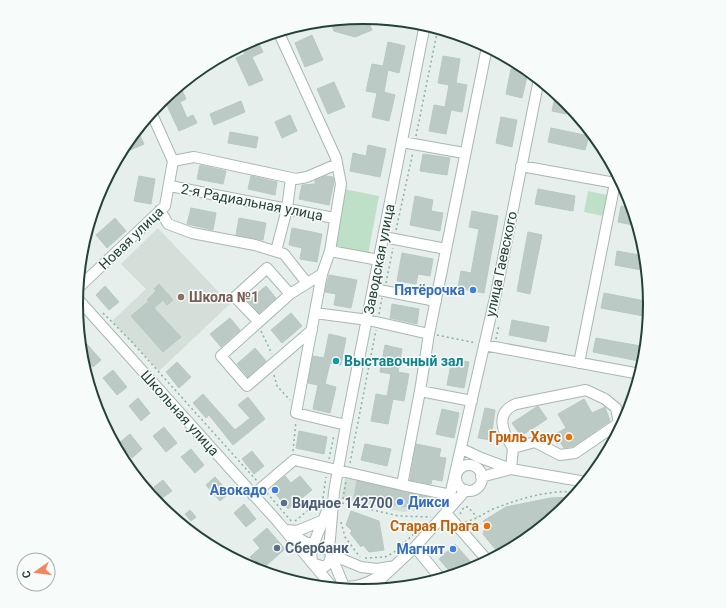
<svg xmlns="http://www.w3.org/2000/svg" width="726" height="608" font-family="Roboto,sans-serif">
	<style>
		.built { fill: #d4dfda }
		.green { fill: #bfe0c8 }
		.building { fill: #bbcac4; stroke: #b8c9c2 }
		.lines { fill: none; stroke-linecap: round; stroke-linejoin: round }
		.minor-casing { stroke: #a8b8b2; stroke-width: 12 }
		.path { stroke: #86b3a5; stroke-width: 1.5; stroke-dasharray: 2 3; stroke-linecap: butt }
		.minor { stroke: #fff; stroke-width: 10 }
		.shop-dot { fill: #3f7fe0; stroke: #f7fbf9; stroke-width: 1.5 }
		.education-dot { fill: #8d6e63; stroke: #f7fbf9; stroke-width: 1.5 }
		.culture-dot { fill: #0f9aa8; stroke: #f7fbf9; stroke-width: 1.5 }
		.food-dot { fill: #e8710a; stroke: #f7fbf9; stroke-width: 1.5 }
		.service-dot { fill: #5c6f8a; stroke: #f7fbf9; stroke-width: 1.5 }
		.labels { text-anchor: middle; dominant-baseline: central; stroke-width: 3; stroke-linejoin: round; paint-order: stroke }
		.street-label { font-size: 14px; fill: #24423a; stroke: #f7fbf9 }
		.shop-label { font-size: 14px; font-weight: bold; fill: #366cbe; stroke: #f7fbf9; text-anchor: end }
		.education-label { font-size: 14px; font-weight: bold; fill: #785e54; stroke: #f7fbf9; text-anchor: start }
		.culture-label { font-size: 14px; font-weight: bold; fill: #0d838f; stroke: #f7fbf9; text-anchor: start }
		.food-label { font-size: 14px; font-weight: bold; fill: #c56008; stroke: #f7fbf9; text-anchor: end }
		.service-label { font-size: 14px; font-weight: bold; fill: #4e5e75; stroke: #f7fbf9; text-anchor: start }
		.rim { fill: none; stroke: #24423a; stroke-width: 2 }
	</style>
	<rect width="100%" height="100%" fill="#e6efeb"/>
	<!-- built -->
	<path class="built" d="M158,228L230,304L159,371L112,321L146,289L121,264Z
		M347,468L444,490L436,504L421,510L404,512L341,499Z"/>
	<!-- green -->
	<path class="green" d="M344,189L379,196L368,255L333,248Z
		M588,191L607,195L603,216L584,212Z"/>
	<!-- building -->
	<path class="building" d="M366,17L372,30L355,37L334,31L330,20Z
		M312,35L323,60L305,67L295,43Z
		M256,38L263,52L252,57L263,80L249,86L236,58L245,54L240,46Z
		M388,42L405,46L399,73L388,70L384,92L395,95L389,121L372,117L377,93L366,91L372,64L383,66Z
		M443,56L460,59L456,83L467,85L462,112L451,110L446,134L429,131L434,105L445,107L449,85L438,83Z
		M511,69L528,72L522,98L506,94Z
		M334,82L345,107L328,114L317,89Z
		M182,90L186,99L180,102L187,118L193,115L197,123L179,131L164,99Z
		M556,93L568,104L566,114L552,111Z
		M241,101L245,112L214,125L210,114Z
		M290,115L297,131L282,138L275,122Z
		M501,117L517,120L512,147L496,143Z
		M551,128L589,136L585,150L548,142Z
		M137,129L144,144L128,151L125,144Z
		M230,132L258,137L256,148L228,143Z
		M368,145L386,149L380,177L350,171L353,153L366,156Z
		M423,154L450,158L447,175L420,171Z
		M200,165L226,171L223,184L197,179Z
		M139,176L155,179L151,204L134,201Z
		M251,176L277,182L275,195L248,189Z
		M326,176L333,177L334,182L329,205L299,199L302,185L315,184V180Z
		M538,189L575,196L573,211L535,204Z
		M415,196L433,200L431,211L443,213L440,231L410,225Z
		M621,206L633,209L638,226L618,222Z
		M191,208L216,213L213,230L187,224Z
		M472,211L498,216L484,293L458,288L461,271L471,273L479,229L469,227Z
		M115,218L126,231L107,248L96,235Z
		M239,218L266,223L263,240L236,235Z
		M292,228L322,234L317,262L300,259L302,248L289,245Z
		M528,232L542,235L530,294L517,291Z
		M617,251L645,256L647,271L615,265Z
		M402,253L433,259L430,276L418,274L416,284L397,281Z
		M329,275L357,280L351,308L334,305L336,294L325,292Z
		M159,284L173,300L167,305L163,300L154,308L181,337L163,352L131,316L149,301L147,300L156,291L154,289Z
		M105,286L119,302L109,310L96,295Z
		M266,286L276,298L259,313L248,301Z
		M604,293L650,302L649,317L601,308Z
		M392,304L419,309L417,324L390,318Z
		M291,313L302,326L282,343L271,330Z
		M230,318L240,330L221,347L210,334Z
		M512,320L549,327L546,342L509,335Z
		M329,334L346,338L341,365L330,363L325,384L336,387L330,413L313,409L318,385L308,383L313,356L324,358Z
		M596,338L646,347L644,362L593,352Z
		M86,343L101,360L93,367L81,353L80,348Z
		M385,345L402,349L398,372L409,374L404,401L393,399L388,424L371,421L376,394L387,396L391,374L380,372Z
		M255,348L266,361L248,377L237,364Z
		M452,359L469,362L464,388L447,385Z
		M177,362L191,377L179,388L166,372Z
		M113,370L127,387L117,395L103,378Z
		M203,394L235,430L250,418L238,405L248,397L265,419L233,445L209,415L206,418L193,403Z
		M138,398L150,413L141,421L129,406Z
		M584,399L592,413L605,407L610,421L574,446L564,448L560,442L557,444L552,436L566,428L558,414Z
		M538,406L547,419L521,436L512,423Z
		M485,408L495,410L491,440L478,438Z
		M442,409L459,413L454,438L436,434Z
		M164,427L177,443L166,452L153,436Z
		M299,431L327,437L324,454L296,448Z
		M130,434L142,449L132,458L119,443Z
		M365,444L391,449L387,466L361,460Z
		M416,444L441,449L439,457L446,458L442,481L432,479L431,484L410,480Z
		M191,449L204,465L195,473L181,457Z
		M252,451L264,466L254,474L242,459Z
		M285,476L291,483L300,476L312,490L288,509L271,488Z
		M215,477L229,493L220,501L206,485Z
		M163,480L172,491L162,498L154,487Z
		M357,481L429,497L428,502L408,507L354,498Z
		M574,497L566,507L522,543L500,555L483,534L486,525L483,521L506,507L550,498Z
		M244,504L256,519L246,527L234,513Z
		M190,510L196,517L191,521L185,514Z
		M351,511L379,521L384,550L369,552L363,545L361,547L350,533L352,531L346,525Z
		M267,528L285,549L261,570L250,557L260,548L253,540Z
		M455,544L476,568L453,575L439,559Z"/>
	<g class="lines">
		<!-- minor casing -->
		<g class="minor-casing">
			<path id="minor" d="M278,31L336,158L341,184L330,251L322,274L290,294L221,356L247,386L312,330
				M402,142L464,153
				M173,161L194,157L296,179L307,177L337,164
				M521,166L615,183L617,173
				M170,186L334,218
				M160,210L168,224L192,233L255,245L284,254L307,283
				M384,237L446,249
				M276,251L287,209L291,178
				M330,251L379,260
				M322,274L296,413L346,425
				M77,289L165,206L173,161L151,112
				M374,289L436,301
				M77,298L278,522L333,588
				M315,313L368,320L429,334
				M259,322L235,297L267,268L290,294
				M484,345L640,374
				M579,363L615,183L623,185
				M420,391L402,485L451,495
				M472,401L420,391L429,334L487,47
				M462,449L481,458L511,469L586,482
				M456 478a13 13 0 1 1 26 0a13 13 0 1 1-26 0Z
				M511,469L513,448L535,442L560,455L575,453L619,423L616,408L605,399L586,390L516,404C494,413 503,433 513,448
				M481,477L511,469
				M253,495L294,460L402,485
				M329,506L311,550L312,563L324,567L329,563L331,556
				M446,513L497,289L539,79
				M446,513L488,561
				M286,530L297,531L324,520
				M290,533L305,542L329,550L344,560L361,567L377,569L395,566
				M415,547L441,579
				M339,586C353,589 366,584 378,577
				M345,589L329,550L334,492L346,425L425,24
				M369,590L415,547L466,490"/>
		</g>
		<!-- path -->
		<path class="path" d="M416,136L438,28
			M396,230L413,152
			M386,283L393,248
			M103,313L131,341L257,481
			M379,314L382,298
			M261,331L272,354
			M437,335L476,343
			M496,339L499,325
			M274,375L277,386L290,400
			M293,451L296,421
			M329,459L334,435
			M350,463L376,330
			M267,493L292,522
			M323,498L326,477
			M343,499L346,481
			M342,503L399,516L431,517
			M460,514L464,507H468L477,517
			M295,521L323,498L325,499
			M341,522L345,537L360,557
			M465,522C475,520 483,514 493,509C522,498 547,490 578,492
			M365,558L385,557L393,553L415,533
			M276,570L284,578
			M390,588L394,585L392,581"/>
		<!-- minor -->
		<use href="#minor" class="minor"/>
	</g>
	<!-- markers -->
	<g class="shop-dot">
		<circle cx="473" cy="290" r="4"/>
		<circle cx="275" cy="490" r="4"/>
		<circle cx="400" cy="502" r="4"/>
		<circle cx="453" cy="549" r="4"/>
	</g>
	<circle class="education-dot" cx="181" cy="297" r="4"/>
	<circle class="culture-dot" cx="336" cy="361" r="4"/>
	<g class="food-dot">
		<circle cx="569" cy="437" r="4"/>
		<circle cx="487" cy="526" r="4"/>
	</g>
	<g class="service-dot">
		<circle cx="284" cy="503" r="4"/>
		<circle cx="277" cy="548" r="4"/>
	</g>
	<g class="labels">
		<!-- street labels -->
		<g class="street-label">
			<text transform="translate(252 202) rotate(11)">2-я Радиальная улица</text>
			<text transform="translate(131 238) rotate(-44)">Новая улица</text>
			<text transform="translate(379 259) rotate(-79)">Заводская улица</text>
			<text transform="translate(501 264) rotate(-78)">улица Гаевского</text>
			<text transform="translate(180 413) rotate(48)">Школьная улица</text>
		</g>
		<!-- shop labels -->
		<g class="shop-label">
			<text x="465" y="290">Пятёрочка</text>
			<text x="267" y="490">Авокадо</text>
			<text x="408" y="502" text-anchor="start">Дикси</text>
			<text x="445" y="549">Магнит</text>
		</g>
		<!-- education labels -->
		<g class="education-label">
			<text x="189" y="297">Школа №1</text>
		</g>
		<!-- culture labels -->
		<g class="culture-label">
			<text x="344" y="361">Выставочный зал</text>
		</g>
		<!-- food labels -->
		<g class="food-label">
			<text x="561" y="437">Гриль Хаус</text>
			<text x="479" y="526">Старая Прага</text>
		</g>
		<!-- service labels -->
		<g class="service-label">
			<text x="292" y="503">Видное 142700</text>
			<text x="285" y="548">Сбербанк</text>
		</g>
	</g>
	<!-- crop -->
	<path d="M0 0H726V608H0ZM83 304a280 280 0 1 1 560 0a280 280 0 1 1-560 0Z" fill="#f7fbf9" fill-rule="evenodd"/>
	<path class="rim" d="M83 304a280 280 0 1 1 560 0a280 280 0 1 1-560 0Z"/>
	<!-- north arrow -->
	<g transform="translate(36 572) rotate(256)"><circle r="19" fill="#f7fbf9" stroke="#a3b1ad"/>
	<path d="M0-3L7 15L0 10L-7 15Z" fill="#f4845f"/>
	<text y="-6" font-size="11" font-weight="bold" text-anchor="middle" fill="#24423a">С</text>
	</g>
</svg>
